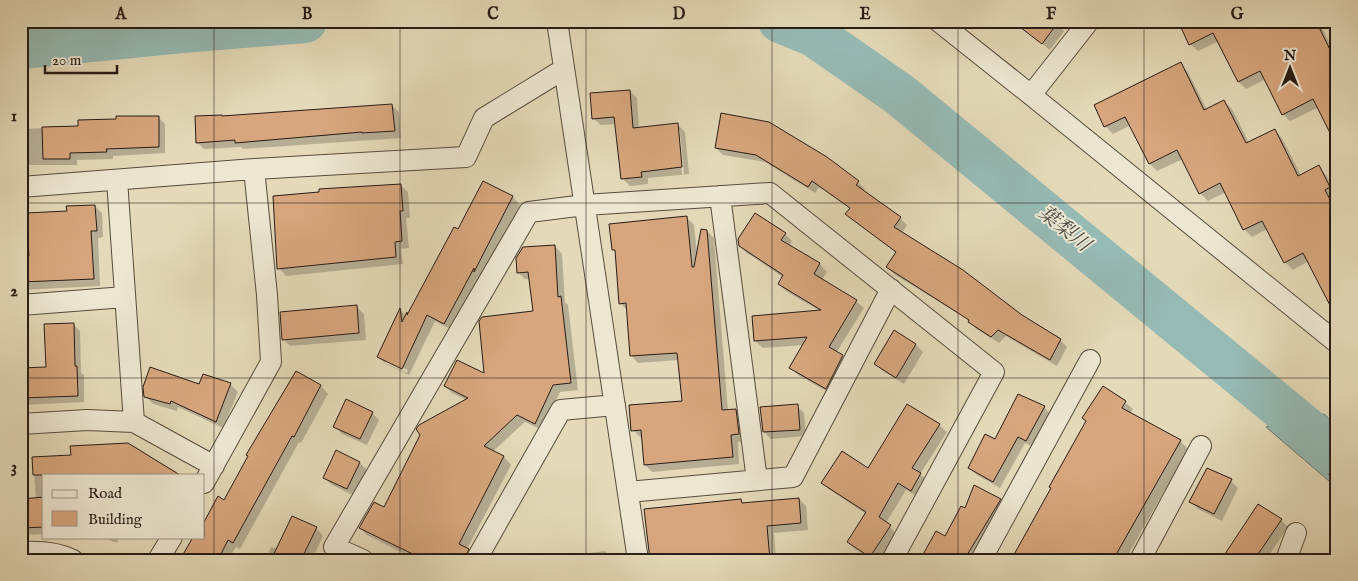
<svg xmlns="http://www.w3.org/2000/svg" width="1358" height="581" font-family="'IM FELL English','Noto Serif JP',serif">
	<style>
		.water { fill: #96bab4; stroke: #6a7b74 }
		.shadow { fill: #0003; fill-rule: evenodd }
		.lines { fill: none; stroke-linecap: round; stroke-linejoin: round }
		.shore { stroke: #5e6b64; stroke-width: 1 }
		.river { stroke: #96bab4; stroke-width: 44 }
		.building { fill: #d7a67e; stroke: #271c15 }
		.street-casing { stroke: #564c3e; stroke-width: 22 }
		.street { stroke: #ede7d2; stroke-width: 20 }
		.grid { fill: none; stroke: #271c15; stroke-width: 1; stroke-opacity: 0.55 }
		.labels { text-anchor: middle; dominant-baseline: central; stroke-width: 4; stroke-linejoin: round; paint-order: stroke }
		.water-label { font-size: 20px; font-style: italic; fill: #484b45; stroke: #ede7d2 }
		.neatline { fill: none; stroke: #271c15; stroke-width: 2 }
		.grid-label { font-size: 16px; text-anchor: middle; font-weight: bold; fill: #271c15 }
	</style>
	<rect width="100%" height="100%" fill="#e4dab9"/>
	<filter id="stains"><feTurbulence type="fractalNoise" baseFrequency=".004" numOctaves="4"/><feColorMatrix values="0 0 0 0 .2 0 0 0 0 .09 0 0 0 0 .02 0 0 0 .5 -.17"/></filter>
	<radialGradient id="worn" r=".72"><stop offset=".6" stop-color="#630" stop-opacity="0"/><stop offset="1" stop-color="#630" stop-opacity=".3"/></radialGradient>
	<!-- water -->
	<path class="water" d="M1324,414L1337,426V488L1266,427Z"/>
	<!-- shadow -->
	<path class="shadow" d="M1014,21L1056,22L1064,31L1050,50Z
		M1179,21H1316L1321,26L1337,59V140L1319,107L1290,121L1283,114L1266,79L1246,89L1239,82L1219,41L1198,51L1190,44Z
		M1180,64L1188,72L1207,110L1224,101L1232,109L1249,143L1275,131L1282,138L1301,176L1319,167L1326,175L1337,196V304L1309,261L1293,270L1285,262L1267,229L1252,237L1244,229L1226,192L1208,201L1200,193L1183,159L1157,171L1150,164L1131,125L1113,134L1105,126Z
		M630,91L637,98L639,128L678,125L685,132L689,174L648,178V184L630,186L623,179L616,124L601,125L593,118ZM678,131H680L684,174H682Z
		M392,105L399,112L401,138L243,149L241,147L204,149L197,142L223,118Z
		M722,115L858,182L865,189L863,191L900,218L907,225L902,233L1021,316L1060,340L1067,347L1057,366L1006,336L999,343L976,329L970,321L894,274L887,267L897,253L854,221L847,214L851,209L819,187L815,193L765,162L723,155L716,148Z
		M158,117L165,124V153L113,156V159L77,160V165H21V129L80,127Z
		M484,182L513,197L520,205L482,278L452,330L435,321L409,375L386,364L378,357L401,310L406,316L407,314L409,315L459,230ZM385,360L408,370L407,373L385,363Z
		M400,185L408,192L410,218H406L409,248L401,249L403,264L286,276L279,268L320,193Z
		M95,206L102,213L103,237L98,238L100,286L21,290V218L68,212Z
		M687,218L694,225L697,253L707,231L714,238L728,411H735L743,418L746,441L738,442L739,464L652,472L645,465L643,437H640L633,430L683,402L679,360L638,363L631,355L627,310L620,303L616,253L613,249Z
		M785,234L792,241L789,246L820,264L827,272L822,280L856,301L864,308L836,353L850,363L833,395L798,375L791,368L804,345L763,348L755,341L820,311L786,291L779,284L783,277L747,253L740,246Z
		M555,246L562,254L565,302L568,305L578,390L560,392L542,430L525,422L492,452L504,457L511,465L467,549L475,557L474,560H421L406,552L405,554L367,535L360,528L384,509L467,400L452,393L445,386L486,375L535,312L530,279H525L518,272Z
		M357,307L364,314L366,340L290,346L283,339Z
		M73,324L80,331L81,373L84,375V402L21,405V370L47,369Z
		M895,332L916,345L923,352L904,384L883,371L876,364Z
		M296,373L321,386L328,394L301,443L299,442L240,549L236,547L228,560H182L204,537V523L218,500L224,503Z
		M230,384L238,392L223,428L178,407L177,411L153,404L145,396L200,385Z
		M1126,403L1133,409L1130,414L1180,441L1188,449L1125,560H1013Z
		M797,406L804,413L806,436L771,439L764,432Z
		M1044,407L1051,415L1033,447L1025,443L1000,488L977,475L969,468L996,441Z
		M372,413L379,420L367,445L342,434L335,426Z
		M939,425L947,432L920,474L928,481L918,497L906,490L886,523L894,531V538L880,560H872L855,549L848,542L866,514L830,490L823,483L869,469Z
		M128,444L181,475H44V534L21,535V500L36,499L33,458L72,456Z
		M337,452L360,463L367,470L355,496L332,485L324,478Z
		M1231,481L1238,488L1222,521L1198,509L1191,502Z
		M799,499L806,506L808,530L774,533L776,560H653L741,500L744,504Z
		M1000,500L1007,507L976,560H928L965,509Z
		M1281,520L1288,527L1266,560H1223Z
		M316,528L323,536L312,560H266L271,547L278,549Z
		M101,537H119L117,543Z
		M605,551L613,560H576L582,559V554Z
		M1304,555L1313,560H1302Z"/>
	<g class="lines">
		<!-- shore -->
		<path class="shore" d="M1337,430L1332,429L1321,420L1282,429L1280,431L1337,482
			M1337,436L1329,434L1320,427L1295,432L1293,434L1337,473
			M1337,443L1327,442L1318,435L1309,438L1337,464"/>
		<!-- river -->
		<path class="river" d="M780,21L814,35L899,94L1337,454
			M21,47L182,31L305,21"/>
	</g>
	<!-- building -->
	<path class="building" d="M1012,21H1059L1042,44Z
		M1178,21H1316L1337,64V147L1313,99L1282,115L1260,71L1238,82L1213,33L1189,45Z
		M1181,62L1204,110L1224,100L1246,143L1275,129L1298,176L1319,165L1330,187L1325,190L1337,213V319L1303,253L1284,263L1262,221L1243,230L1220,183L1199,194L1177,150L1149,164L1125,117L1104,127L1094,105Z
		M630,90L633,128L678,123L682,167L641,172L642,177L621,179L614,117L592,119L590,93Z
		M392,104L395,131L362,133V132L235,143V140L196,143L195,116L222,115V116Z
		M721,113L769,122L827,157L859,181L856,185L901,217L894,227L963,270L1022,315L1061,339L1050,360L998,330L991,337L968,322L969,320L886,267L896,252L845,214L850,208L812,181L808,187L756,155L715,148Z
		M116,116H159V147L106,149L107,152L70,153V159H43L42,127L78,126V120L116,119Z
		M483,181L513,196L474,272V268L444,324L427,315L402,369L377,357L400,308L402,322L407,312V315L454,227L458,229Z
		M401,184L403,211H400L402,241L395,242L396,257L277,269L273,196L319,192V189Z
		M95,205L97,231H91L94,279L21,282V257L29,256L26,213L67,211L66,206Z
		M755,213L786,233L781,240L820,263L814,274L857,300L829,347L843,355L826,389L789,368L807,337L754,341L752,316L821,310L778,284L783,275L739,246L738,239Z
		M687,216L692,267H694L701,229L707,230L722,410L736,409L739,434L731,435L733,457L644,465L641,430L631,431L629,405L682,401L677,353L630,356L626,303L619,304L615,250H612L609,224Z
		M555,245L558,297L561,296L571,383L553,385L535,424L517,415L484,446L504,456L459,544L469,549L464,560H425L359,528L374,502L384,507L420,435L416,429L419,425L468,398L444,386L457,360L484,373L479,321L482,317L533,311L528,272L517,273L516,258L523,247Z
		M357,305L359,333L282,340L280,312Z
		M74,323L75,366H77L78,396L21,398V368L46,367L44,324Z
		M894,330L916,344L896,378L874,364Z
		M150,367L199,384L203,374L231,383L216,422L171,401L170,404L144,397L143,387Z
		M296,371L321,385L294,437L292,436L233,543L228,540L218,560H180L193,537H204V522L218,496L224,500L248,456L246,455Z
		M1103,386L1126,401L1122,408L1181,440L1113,560H1011L1051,488L1049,487L1086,421L1082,418Z
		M1018,394L1045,406L1026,441L1018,437L993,482L968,468L985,434L995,439Z
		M346,399L373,412L360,439L333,427Z
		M798,404L800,430L763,432L760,407Z
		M907,404L940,424L912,468L921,473L911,491L898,483L879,517L891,525L870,557L847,542L866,512L821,483L842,451L868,468Z
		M128,443L180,475H33L32,457L71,455L70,446Z
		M336,450L360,462L347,489L323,478Z
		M1207,468L1232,479L1214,514L1189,502Z
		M974,485L1001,499L964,560H920L936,531L945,536L961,506L965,508Z
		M44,497V527L21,528V499Z
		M799,498L801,523L767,526L770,560H650L644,509L741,499L742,503Z
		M1258,504L1282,519L1254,560H1221Z
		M292,516L317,527L301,560H271Z"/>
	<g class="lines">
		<!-- street casing -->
		<g class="street-casing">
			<path id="street" d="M557,21L638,560
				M938,21L1031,95L1337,343
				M1031,95L1089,21
				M117,180L134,422
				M21,187L254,169L466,157L484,118L564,69
				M720,196L757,480
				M21,305L125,297
				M21,424L87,420L134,422L214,466
				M204,483L271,362L267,295L254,169
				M628,492L793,477L891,289
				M21,552C38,551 58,552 73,560
				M158,560L172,537
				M363,560L334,547L529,212L585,205L770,193L994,372L892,560
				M476,560L561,410L615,405
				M981,560L1090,360
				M1140,560L1201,446
				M1286,560L1296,533"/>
		</g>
		<!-- street -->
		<use href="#street" class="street"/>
	</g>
	<!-- grid -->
	<path class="grid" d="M214,21V560M400,21V560M586,21V560M772,21V560M958,21V560M1144,21V560M21,203H1337M21,378H1337"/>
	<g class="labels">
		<!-- water labels -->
		<g class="water-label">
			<text transform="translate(1064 229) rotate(39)">葉梨川</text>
		</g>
	</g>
	<!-- margin -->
	<rect width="1358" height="581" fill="none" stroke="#e4dab9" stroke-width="55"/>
	<!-- legend -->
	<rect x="42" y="474" width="162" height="65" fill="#ede7d2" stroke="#9e9686"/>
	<rect x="52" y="490" width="25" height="8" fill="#ede7d2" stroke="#9e9686"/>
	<text x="88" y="498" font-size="15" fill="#271c15">Road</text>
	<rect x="52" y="511" width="25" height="15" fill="#d7a67e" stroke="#9e9686"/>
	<text x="88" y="524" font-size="15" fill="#271c15">Building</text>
	<!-- north arrow -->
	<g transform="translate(1290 68)" stroke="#ede7d2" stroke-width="4" paint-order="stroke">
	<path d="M0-4L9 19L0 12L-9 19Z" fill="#271c15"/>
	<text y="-8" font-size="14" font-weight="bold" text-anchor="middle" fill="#271c15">N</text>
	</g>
	<!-- scale -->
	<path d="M45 65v8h72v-8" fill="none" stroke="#271c15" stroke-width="2.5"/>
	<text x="52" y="65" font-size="15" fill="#271c15" stroke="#ede7d2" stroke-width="4" paint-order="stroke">20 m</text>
	<rect x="28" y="28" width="1302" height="526" class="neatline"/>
	<g class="grid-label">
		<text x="121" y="19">A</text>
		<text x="307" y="19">B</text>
		<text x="493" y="19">C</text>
		<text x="679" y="19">D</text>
		<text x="865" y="19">E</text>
		<text x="1051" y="19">F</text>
		<text x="1237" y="19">G</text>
		<text x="14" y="121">1</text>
		<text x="14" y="296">2</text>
		<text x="14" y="472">3</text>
	</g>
	<rect width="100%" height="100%" filter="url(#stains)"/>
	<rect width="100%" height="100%" fill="url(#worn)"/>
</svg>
